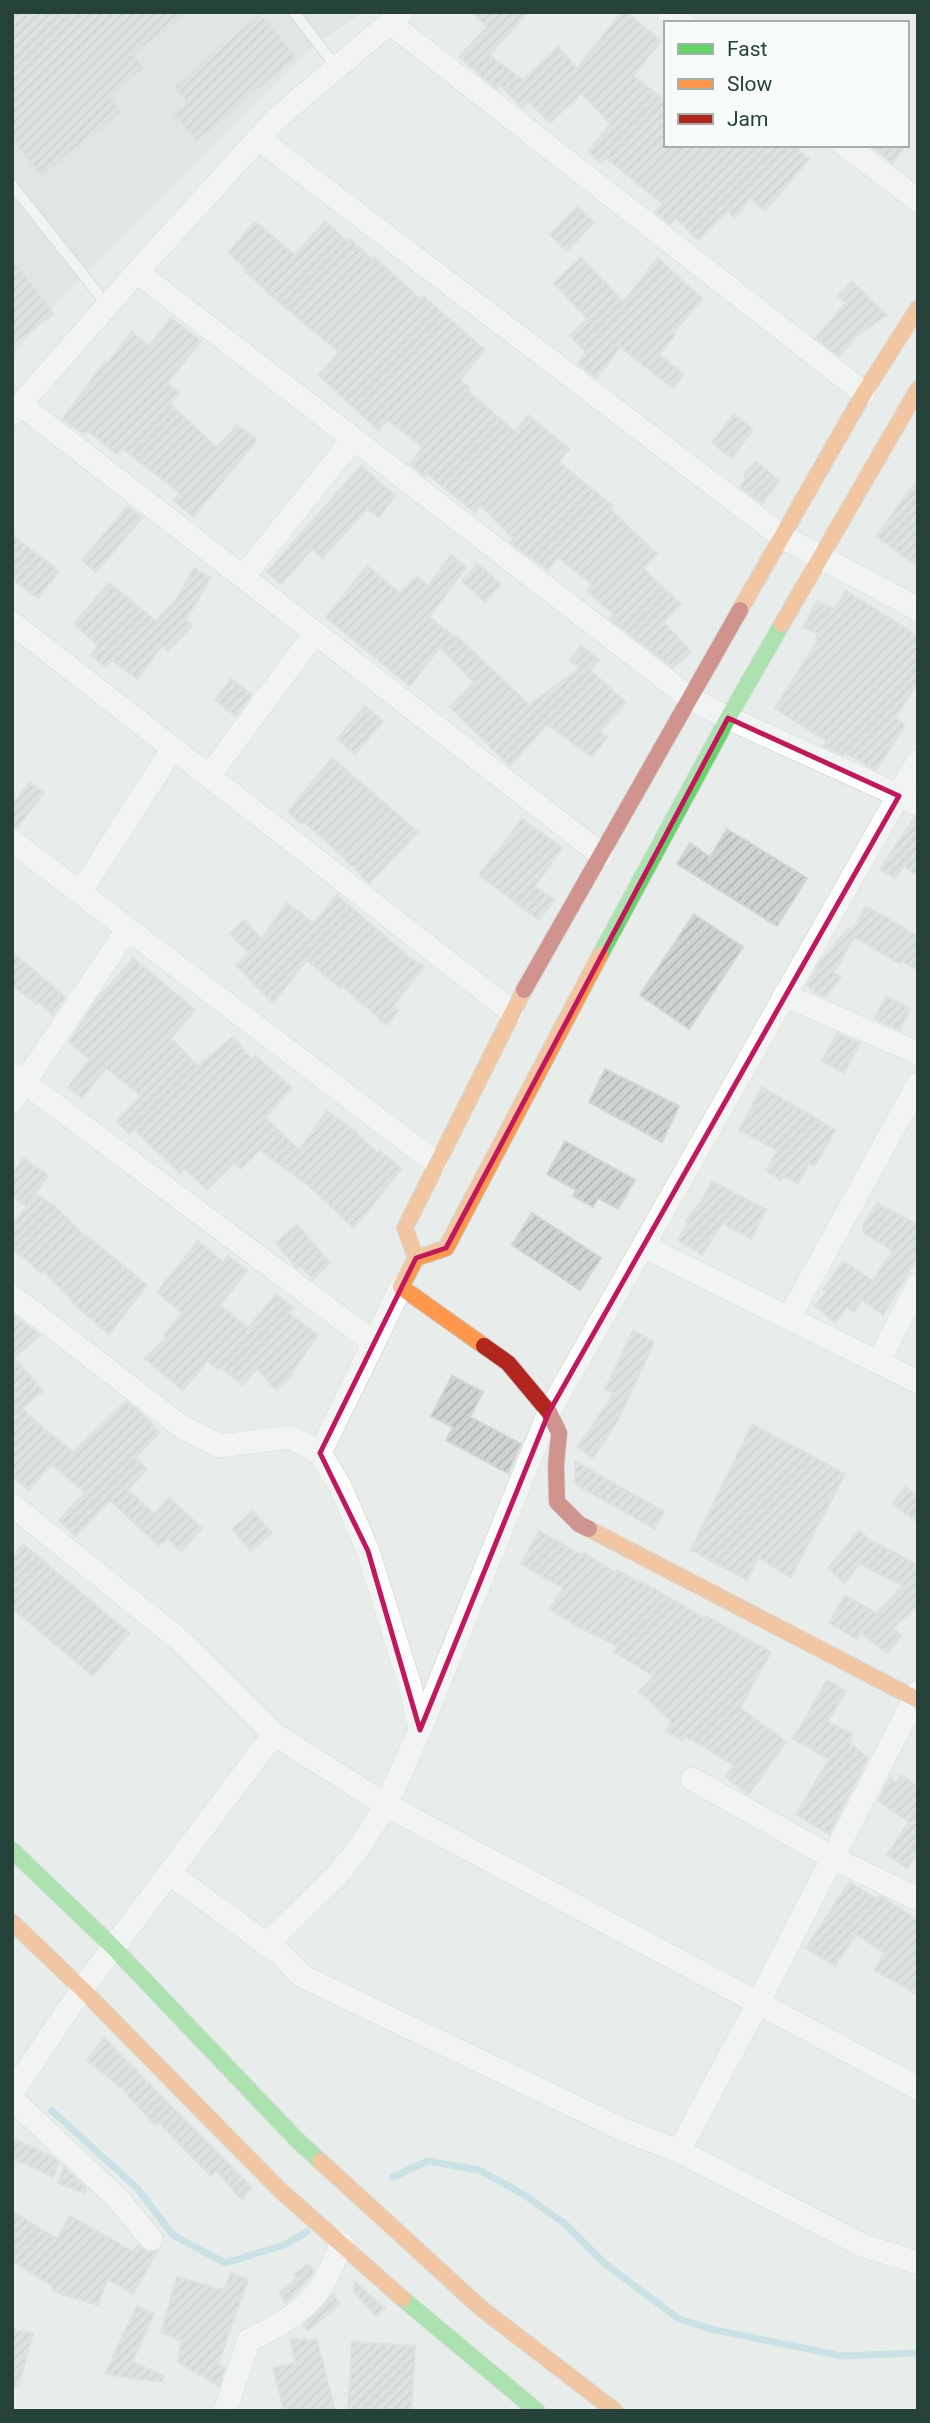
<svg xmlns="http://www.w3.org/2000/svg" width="930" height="2423" font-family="Roboto,sans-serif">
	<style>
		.built { fill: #d6dedb }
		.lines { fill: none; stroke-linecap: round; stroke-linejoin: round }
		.stream { stroke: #a9d4db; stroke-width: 7 }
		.building { fill: url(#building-hatch); stroke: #d1d6d4; stroke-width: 2 }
		.lane-casing { stroke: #c5cac8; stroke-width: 12 }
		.street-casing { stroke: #c5cac8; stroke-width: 24 }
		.fast-casing { stroke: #c3cbc8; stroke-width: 18 }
		.slow-casing { stroke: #c3cbc8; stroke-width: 18 }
		.jam-casing { stroke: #c3cbc8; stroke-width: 18 }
		.lane { stroke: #fcfcfc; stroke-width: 10 }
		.street { stroke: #fcfcfc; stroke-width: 23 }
		.fast { stroke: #63d668; stroke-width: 16 }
		.slow { stroke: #ff974d; stroke-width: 16 }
		.jam { stroke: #b3261e; stroke-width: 16 }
		.marked { fill: none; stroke: #c2185b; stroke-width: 5; stroke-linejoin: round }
	</style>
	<defs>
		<pattern id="building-hatch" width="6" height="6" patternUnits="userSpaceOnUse" patternTransform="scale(1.75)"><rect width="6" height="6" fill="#cfd4d2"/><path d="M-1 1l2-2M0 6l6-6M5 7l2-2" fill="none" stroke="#b2b7b5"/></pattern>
	</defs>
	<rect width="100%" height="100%" fill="#e8edeb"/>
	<!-- built -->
	<path class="built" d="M12,12H363L314,46L39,321L12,358Z"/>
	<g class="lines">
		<!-- stream -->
		<path class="stream" d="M52,2111L137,2188L173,2235L225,2263L284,2245L307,2232
			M393,2177L428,2161L479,2170L523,2194L564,2223L604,2263L679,2319L711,2329L842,2356L918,2353"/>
	</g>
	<!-- building -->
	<path class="building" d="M12,12H187L133,55L144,68L110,96L121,112L41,175L12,139Z
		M472,12H528L489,55L523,80L558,47L577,68L622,12H626L661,41L633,76L666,101V145H793L809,159L765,211L751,199L734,217L728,211L698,240L676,218L670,224L655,212L663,204L606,158L601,163L588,151L611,124L581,93L550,123L529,102L522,108L500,85L497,89L459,57L487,27Z
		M260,14L296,57L196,141L174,114L188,103L174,87Z
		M869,145H906L893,163Z
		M577,207L594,222L567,251L550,235Z
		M325,221L348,242L350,239L373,260L375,258L421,300L423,296L485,350L460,380L470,388L468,391L515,432L528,415L569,449L559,462L613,506L610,509L657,554L643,569L681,604L664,622L691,652L673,668L610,619L614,615L587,591L592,584L558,557L548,570L510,542L513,538L480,505L475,512L426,473L424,476L410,464L423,447L387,420L378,430L319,375L339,352L273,297L244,270L246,268L228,253L255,222L295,255Z
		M581,257L623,302L658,258L702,299L673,333L675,335L659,355L684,374L673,388L620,347L597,378L578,364L586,352L570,336L587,318L554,283Z
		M12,258L54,314L12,345Z
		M852,282L887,315L855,337L839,356L816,338L846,303L838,296Z
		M171,318L201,341L167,383L179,393L170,404L217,448L237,425L257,440L193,517L174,500L180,493L122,448L117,454L88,431L85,435L63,419L104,362L107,364L132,332L149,346Z
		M734,414L753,429L732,458L712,443Z
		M756,461L779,481L762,504L740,487L746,477L744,475Z
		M361,466L395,496L379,517L367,509L322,558L312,549L281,584L267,572Z
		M918,479V567L876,536Z
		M128,506L142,518L96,572L82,560Z
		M12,535L59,571L38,598L12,579Z
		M451,555L466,567L429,617L455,637L457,636L529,705L580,668L570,660L581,646L599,660L590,670L626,703L600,731L607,737L592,757L547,724L510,766L450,707L474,682L440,647L410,686L326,617L367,566L400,593L417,576L428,586Z
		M478,564L501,584L485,602L462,581Z
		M194,568L210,578L186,620L192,626L168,651L162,646L137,679L112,660L106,667L91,655L98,646L74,624L109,583L156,621L176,600Z
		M846,591L918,636V682L895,718L905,725L876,770L845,753L843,755L823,746L826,741L775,708L818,640L816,639L818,634L803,627L817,601L834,609Z
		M231,679L252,695L236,716L215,700Z
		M365,706L383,721L355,754L337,739Z
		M332,758L418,832L369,883L335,849L304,822L302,824L288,812Z
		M30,782L44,793L17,828L12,827V805Z
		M915,817L918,818V876L903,866L895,878L880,869Z
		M522,819L562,848L535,886L554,900L539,920L479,875Z
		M727,829L807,878L777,926L677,864L690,843L710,857Z
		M337,895L411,959L424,966L393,1006L398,1011L387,1025L342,986L340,988L307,960L273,1003L236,965L249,953L230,933L244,920L261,939L287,903L314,923Z
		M866,906L918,936V970L901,961L900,964L854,937L834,973L841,978L825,997L817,994L807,985L820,962L848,928L852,931Z
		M694,914L743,947L689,1029L640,995Z
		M12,952L65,997L53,1015L38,1002L36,1004L12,985Z
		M133,958L195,1010L171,1038L198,1066L233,1037L252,1060L255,1056L292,1088L265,1117L299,1150L327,1111L353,1130L378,1154L380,1151L401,1169L354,1228L309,1186L260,1150L240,1169L234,1163L207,1190L185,1168L181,1174L134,1129L129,1134L117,1121L141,1096L106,1068L82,1098L68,1087L90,1059L69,1042L97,999Z
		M886,996L910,1009L900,1030L874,1019Z
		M837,1033L860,1043L844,1073L822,1061Z
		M605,1069L679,1106L662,1142L589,1102Z
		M762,1087L836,1130L814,1166L809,1163L798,1183L784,1176L781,1180L766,1171L777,1150L739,1130Z
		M565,1141L635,1180L618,1209L598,1198L593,1207L573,1196L576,1190L547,1174Z
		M24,1158L48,1176L26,1206L12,1196V1174Z
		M712,1181L766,1210L751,1239L722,1223L702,1255L678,1240L688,1223L686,1221L700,1203Z
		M37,1194L58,1209L86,1238L87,1236L147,1285L109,1334L71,1302L72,1300L43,1271L41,1273L12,1247V1224Z
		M877,1203L918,1225V1256L883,1315L862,1300L854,1312L847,1307L835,1322L815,1306L826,1292L823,1290L843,1261L873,1281L892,1251L863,1232V1225Z
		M532,1213L601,1258L580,1290L512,1245Z
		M297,1225L330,1263L313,1279L300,1266L297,1268L276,1243Z
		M198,1241L223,1262L228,1256L247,1271L220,1305L248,1328L276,1294L293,1308L288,1313L318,1335L292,1372L293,1374L276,1390L257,1368L243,1385L220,1367L218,1370L207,1361L183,1390L144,1358L167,1339L163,1336L182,1313L157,1292Z
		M12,1314L40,1335L14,1358L43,1391L22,1408L52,1437L53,1435L73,1452L126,1401L140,1412L159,1432L135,1458L147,1469L128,1490L154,1514L169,1498L202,1528L181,1552L167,1538L159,1546L110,1500L76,1536L59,1520L85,1492L51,1464L29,1490L12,1476Z
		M633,1331L654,1342L618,1420L593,1458L578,1447L614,1393L605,1389Z
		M452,1376L483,1392L470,1417L521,1444L508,1473L446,1440L453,1427L431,1416Z
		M752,1424L845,1474L791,1577L758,1558L747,1580L691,1550Z
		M575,1461L664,1512L655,1529L575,1484Z
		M906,1487L918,1497V1523L893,1503Z
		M253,1511L272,1533L251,1551L232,1529Z
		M539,1531L582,1555L584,1553L616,1573L618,1570L639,1583L640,1581L706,1619L707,1617L771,1652L740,1708L786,1742L749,1794L726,1777L734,1765L685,1736L682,1740L666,1731L671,1722L639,1691L654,1676L614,1652L618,1646L581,1628L550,1609L563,1588L521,1564Z
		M859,1531L870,1540L918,1565V1604L892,1629L901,1635L888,1653L861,1633L857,1639L829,1623L845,1595L876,1613L903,1586L860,1564L844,1583L828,1568Z
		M23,1544L129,1633L93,1676L12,1608V1558Z
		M827,1680L846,1691L828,1721L853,1735L849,1742L868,1758L829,1834L796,1814L829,1759L793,1739Z
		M901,1775L918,1787V1852L907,1868L887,1855L909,1822L878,1801L890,1777L896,1783Z
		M849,1882L877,1899L879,1896L884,1898L918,1921V1995L874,1970L884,1953L856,1934L835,1966L806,1948Z
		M104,2038L251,2187L242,2200L216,2171L211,2176L158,2122L155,2125L123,2089L87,2060Z
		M12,2138L53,2157L59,2163L53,2177L12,2158Z
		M64,2167L86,2188L84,2193L58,2183Z
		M12,2211L57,2239L70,2216L134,2252L138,2245L147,2252L157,2251L133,2294L107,2279L98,2305L52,2291L53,2287L12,2260Z
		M308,2264L314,2271L311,2277L286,2303L279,2293L297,2278L294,2275Z
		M231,2273L248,2279L218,2364L225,2368L219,2386L178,2362L181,2341L161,2333L177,2277L224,2290Z
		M355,2282L385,2309L376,2316L354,2292Z
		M333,2294L340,2303L308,2331L303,2325L318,2312Z
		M137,2306L154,2314L132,2362L164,2376L162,2382L105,2374Z
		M12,2329L33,2334L18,2387L12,2386Z
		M290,2339L317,2340L335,2411H284L273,2368L296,2363Z
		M352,2342L415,2346L411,2411L348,2410Z"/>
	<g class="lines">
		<!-- lane casing -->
		<g class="lane-casing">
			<path id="lane" d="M294,12L337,68
				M12,185L108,306"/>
		</g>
		<!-- street casing -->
		<g class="street-casing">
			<path id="street" d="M668,12L682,23
				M390,23L864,393
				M259,139L781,536L918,609
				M845,145L918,200
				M137,272L691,699L728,718L918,804
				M21,405L602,855
				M12,414L137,272L277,118L400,14
				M243,577L353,439
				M12,623L512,1012
				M209,776L315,633
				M12,841L436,1163
				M80,893L173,748
				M784,995L918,1053
				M12,1073L374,1343
				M12,1101L127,930
				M643,1246L918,1382
				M12,1296L182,1427L220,1446L290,1437L320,1453L341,1488L368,1551L411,1689L420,1730
				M789,1318L918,1084
				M878,1362L918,1285
				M320,1453L401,1287
				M12,1505L181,1641L274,1734L386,1805L918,2088
				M692,1779L833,1858L918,1899
				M170,1874L282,1955L302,1976L626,2131L679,2151L862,2245L918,2263
				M266,1945L337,1875L359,1848L386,1805L420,1730L549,1412L918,761
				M12,2093L82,1989L274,1734
				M12,2099L117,2198L151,2239
				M679,2151L758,2003L918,1692
				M225,2411L249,2340C276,2328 306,2311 323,2284C330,2272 335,2258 342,2244"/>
		</g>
		<!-- fast casing -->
		<g class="fast-casing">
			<path id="fast" d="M600,955L728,718L782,624
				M12,1850L113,1947L298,2141L320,2161
				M403,2299L537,2411"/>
		</g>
		<!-- slow casing -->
		<g class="slow-casing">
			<path id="slow" d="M740,610L864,393L918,308
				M782,624L918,389
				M416,1258L405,1228L524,990
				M484,1346L401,1287L416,1258L446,1248L600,955
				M589,1529L918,1700
				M12,1922L82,1989L280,2190L403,2299
				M320,2161L482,2309L615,2411"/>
		</g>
		<!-- jam casing -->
		<g class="jam-casing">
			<path id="jam" d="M524,990L740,610
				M484,1346L508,1363L549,1412L559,1433L556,1465L557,1502L579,1524L589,1529"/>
		</g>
		<!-- lane -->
		<use href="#lane" class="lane"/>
		<!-- street -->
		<use href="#street" class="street"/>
		<!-- fast -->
		<use href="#fast" class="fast"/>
		<!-- slow -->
		<use href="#slow" class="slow"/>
		<!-- jam -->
		<use href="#jam" class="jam"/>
	</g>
	<!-- marked area -->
	<path d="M0 0H930V2423H0ZM728,718L899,796L549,1412L420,1730L368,1551L320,1453L416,1258L446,1248Z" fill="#e8edeb" fill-opacity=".55" fill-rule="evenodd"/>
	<path class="marked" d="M728,718L899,796L549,1412L420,1730L368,1551L320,1453L416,1258L446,1248Z"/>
	<!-- border -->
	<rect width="930" height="2423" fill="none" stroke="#24423a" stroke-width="28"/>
	<!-- legend -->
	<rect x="664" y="21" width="245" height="126" fill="#f7fbf9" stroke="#a3b1ad" stroke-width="2"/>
	<rect x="678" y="44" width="35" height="10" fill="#63d668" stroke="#a3b1ad" stroke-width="2"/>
	<text x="727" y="56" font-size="21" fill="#24423a">Fast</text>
	<rect x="678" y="79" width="35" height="10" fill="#ff974d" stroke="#a3b1ad" stroke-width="2"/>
	<text x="727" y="91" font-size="21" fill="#24423a">Slow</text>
	<rect x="678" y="114" width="35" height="10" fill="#b3261e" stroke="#a3b1ad" stroke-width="2"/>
	<text x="727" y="126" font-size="21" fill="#24423a">Jam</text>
</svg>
